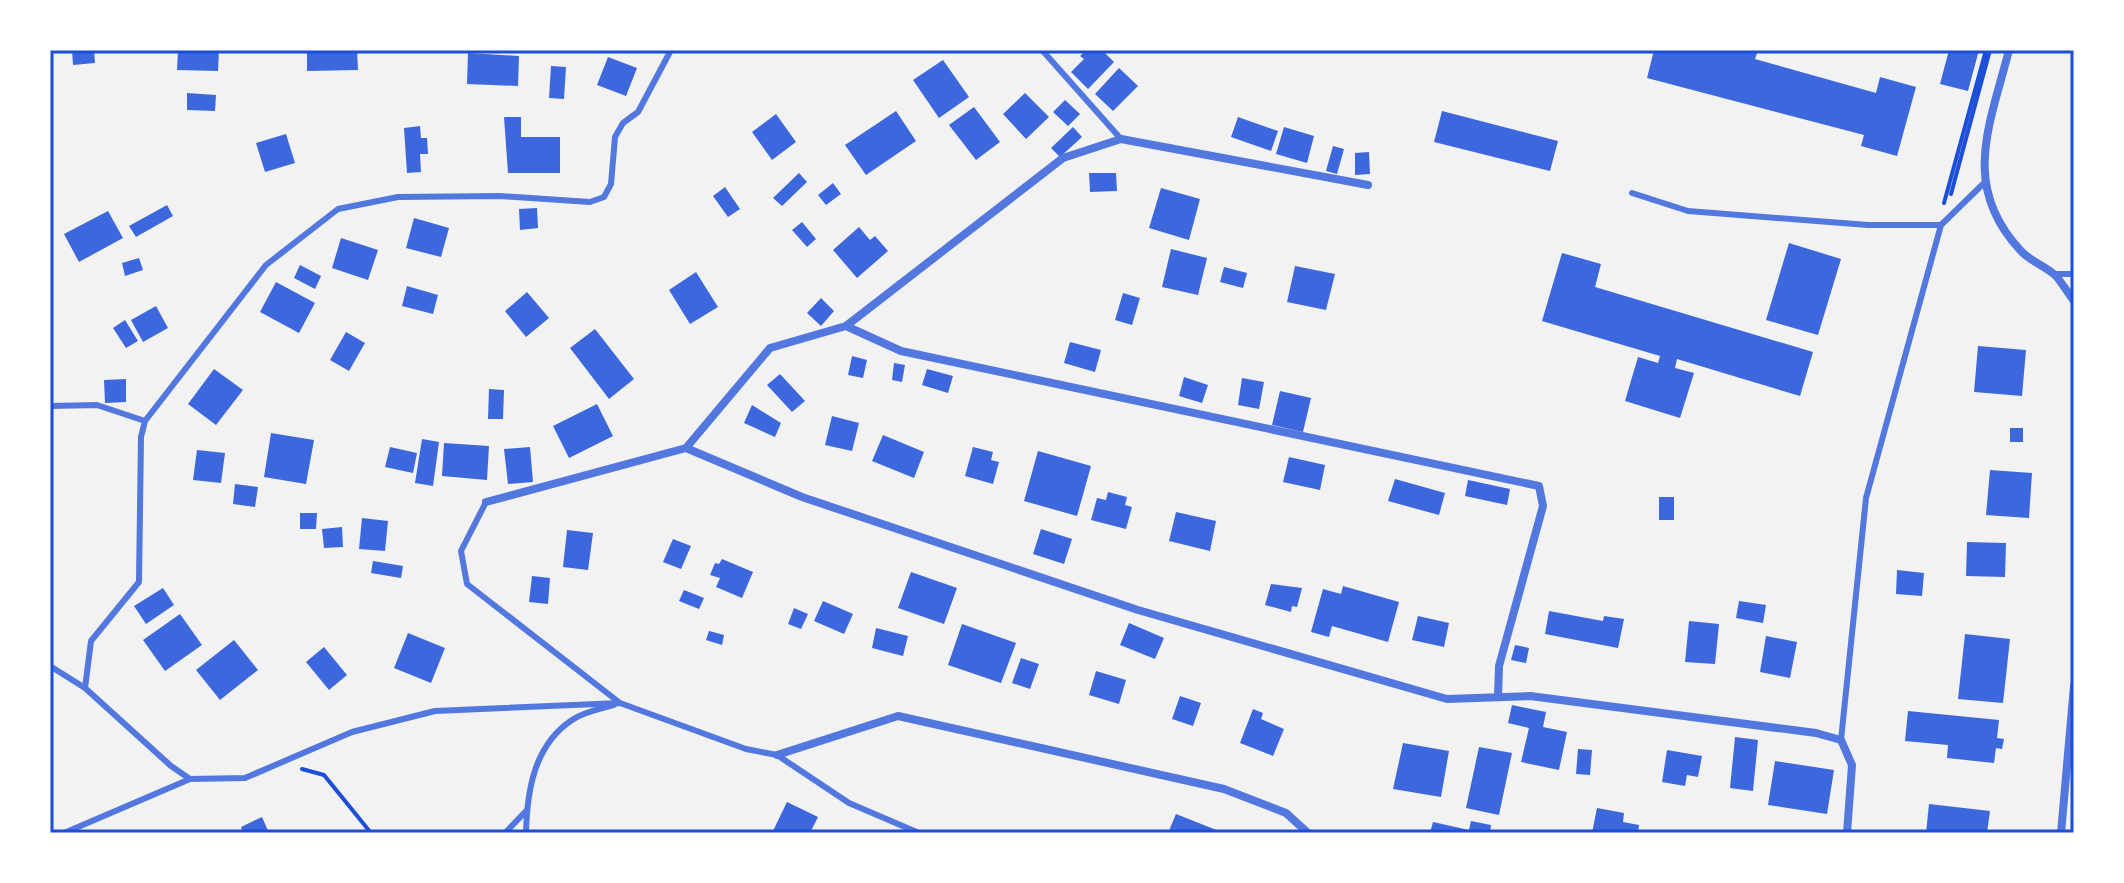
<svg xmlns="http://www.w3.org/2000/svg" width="2124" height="883" font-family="Roboto,sans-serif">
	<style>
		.building { fill: #3d67dc }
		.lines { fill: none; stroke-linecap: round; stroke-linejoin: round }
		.path { stroke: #1d4ed8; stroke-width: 4 }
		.service { stroke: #5277de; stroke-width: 6 }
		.minor { stroke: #5277de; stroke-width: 8 }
		.neatline { fill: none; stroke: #1d4ed8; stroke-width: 3 }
	</style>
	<rect width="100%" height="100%" fill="#f2f2f2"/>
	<!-- building -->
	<path class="building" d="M72,50H94L95,63L73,65Z
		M178,50H219L218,71L177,70Z
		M307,50H357L358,70L307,71Z
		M1086,50H1102L1114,62L1088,89L1071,72L1084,59L1080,56Z
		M1654,50H1758L1755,59L1876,93L1880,77L1916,87L1897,156L1861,146L1864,135L1647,78Z
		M1949,50H1979L1968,91L1940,84Z
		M468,53L519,56L518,86L467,84Z
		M608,57L637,68L626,96L597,85Z
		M943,60L969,97L939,118L913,80Z
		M551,66L566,67L564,99L549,98Z
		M1119,68L1138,86L1113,111L1095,94Z
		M187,93L216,95L215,111L187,110Z
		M1025,93L1049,117L1026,139L1003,114Z
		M1065,100L1080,114L1068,126L1053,112Z
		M974,107L1000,142L976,160L949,125Z
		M896,111L916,141L866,175L845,145Z
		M1442,111L1558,141L1550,171L1434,142Z
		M776,114L796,142L772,160L752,132Z
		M504,117H521V137H560V173H508Z
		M1238,117L1278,131L1271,151L1231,137Z
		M420,126L421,138H427L428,154H420L421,172L407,173L404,128Z
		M1073,127L1082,137L1060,157L1051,148Z
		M1284,127L1314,136L1307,163L1276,154Z
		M286,134L295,163L265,172L256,143Z
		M1333,146L1344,149L1337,174L1326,171Z
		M1369,152L1370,174L1355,175V153Z
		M799,173L807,182L782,206L773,198Z
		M1089,173H1116L1117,191L1090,192Z
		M833,183L841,194L826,205L818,195Z
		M725,187L740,209L728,217L713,196Z
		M1161,188L1200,199L1189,240L1149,228Z
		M167,205L173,216L136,237L129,226Z
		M537,208L538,228L520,230L519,209Z
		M108,211L123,238L79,262L64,234Z
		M414,218L449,228L441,257L406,248Z
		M802,222L816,239L807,247L792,230Z
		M859,227L870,240L875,236L888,251L857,278L833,250Z
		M341,238L378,250L368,280L332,268Z
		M1789,243L1841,259L1818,335L1766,320Z
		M1171,249L1207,258L1198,295L1162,287Z
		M1562,253L1601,264L1595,287L1813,352L1800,396L1677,359L1675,368L1694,373L1680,418L1625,401L1638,357L1658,363L1660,356L1542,321Z
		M139,258L143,270L125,276L122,263Z
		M300,265L321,276L315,289L294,278Z
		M1295,266L1335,274L1326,310L1287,302Z
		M1224,267L1247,273L1243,288L1220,282Z
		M696,272L718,307L690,324L669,290Z
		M276,282L315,303L299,333L260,312Z
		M407,286L438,295L433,314L402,306Z
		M527,292L549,318L526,337L505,311Z
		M1123,293L1140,298L1132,325L1115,320Z
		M821,298L834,311L821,326L807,313Z
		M156,306L168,328L143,342L131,320Z
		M125,320L138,341L126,348L113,328Z
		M595,329L634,379L609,399L570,348Z
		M346,332L365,343L349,371L330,360Z
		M1070,342L1101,350L1095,372L1064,363Z
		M1978,346L2026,350L2022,396L1974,392Z
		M852,356L867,360L863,378L848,375Z
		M894,363L905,365L902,382L892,380Z
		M214,369L243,390L216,425L188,404Z
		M927,369L953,376L948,393L922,385Z
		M780,374L805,401L792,412L767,385Z
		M1184,377L1208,385L1202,403L1179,396Z
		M1242,378L1264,382L1259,409L1238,405Z
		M126,379V402L105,403L104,380Z
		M489,389L504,390L503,419H488Z
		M1280,391L1311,398L1303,432L1272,425Z
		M597,404L613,436L569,458L553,426Z
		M752,405L781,423L775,437L744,423Z
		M832,416L859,423L852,451L825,445Z
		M2010,428H2023V442H2010Z
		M271,433L314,440L306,484L264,477Z
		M883,435L924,452L914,478L872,461Z
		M422,439L439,442L433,486L415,483Z
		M444,443L489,446L487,480L442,476Z
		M390,447L417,453L413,473L385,467Z
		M530,447L533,482L508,484L504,449Z
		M973,447L993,452L991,460L999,462L993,484L965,476Z
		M197,450L225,453L221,483L193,480Z
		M1038,451L1091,466L1077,516L1024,501Z
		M1289,457L1325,465L1320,490L1283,482Z
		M1990,470L2032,473L2029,518L1986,515Z
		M1395,479L1445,493L1439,515L1388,501Z
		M1468,480L1510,489L1507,505L1465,496Z
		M235,484L258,487L255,507L233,504Z
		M1108,492L1127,497L1125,505L1132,507L1126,529L1091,520L1097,498L1106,500Z
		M1659,497H1674V520H1659Z
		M1176,512L1216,521L1210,551L1169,541Z
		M300,513H317L316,529H300Z
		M362,518L388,521L385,551L359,549Z
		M342,527L343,547L324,548L322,529Z
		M1041,529L1072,539L1064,564L1033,554Z
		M567,530L593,533L588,570L563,567Z
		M673,539L691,546L681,569L663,562Z
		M1967,542L2006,543L2005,577L1966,576Z
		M722,559L753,572L742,598L716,587L720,578L710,575L715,563L719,564Z
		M373,561L403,566L401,578L371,573Z
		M1897,570L1924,573L1922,596L1896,594Z
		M911,572L957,588L944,624L898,608Z
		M532,576L550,578L548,604L529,602Z
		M1271,584L1302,588L1297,607L1292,606L1291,612L1265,605Z
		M1343,586L1399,602L1388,642L1332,626L1329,637L1311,632L1323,589L1341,594Z
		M163,588L174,605L146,624L134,606Z
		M684,590L704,598L699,609L679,601Z
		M823,601L853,614L844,634L814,621Z
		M1739,601L1766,605L1763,623L1736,618Z
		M794,608L808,614L801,629L788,624Z
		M1549,611L1603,621L1604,616L1624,619L1618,648L1545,634Z
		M180,614L202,645L165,671L143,640Z
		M1418,616L1449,623L1444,647L1412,640Z
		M1689,621L1719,624L1715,664L1685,662Z
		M1129,623L1164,638L1155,659L1120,645Z
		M962,624L1016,643L1001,683L948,665Z
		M876,628L908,636L903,656L872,648Z
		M709,631L724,635L722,645L706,640Z
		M408,633L445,648L431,683L394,668Z
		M1965,634L2010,639L2003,703L1958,699Z
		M1766,636L1797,642L1790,678L1760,672Z
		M234,640L258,670L220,700L196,670Z
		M1515,645L1529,648L1526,663L1511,660Z
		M324,647L347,675L329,690L306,662Z
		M1021,658L1039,664L1030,689L1012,683Z
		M1096,671L1126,680L1119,704L1089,695Z
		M1180,696L1201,703L1193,726L1172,719Z
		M1512,705L1546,712L1543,727L1567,732L1559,770L1521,762L1529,728L1508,723Z
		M1253,709L1263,713L1261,719L1284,729L1273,756L1240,743Z
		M1908,711L1999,720L1997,738L2004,739L2002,749L1996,748L1994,763L1947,758L1948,745L1905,741Z
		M1735,737L1758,740L1753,791L1730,788Z
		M1403,743L1449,751L1441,797L1393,789Z
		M1479,747L1512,753L1499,815L1466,808Z
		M1578,749L1592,750L1590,775L1576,774Z
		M1667,750L1702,756L1698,777L1687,775L1685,786L1662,782Z
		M1775,761L1834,770L1827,814L1768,805Z
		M787,802L818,817L810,833H772Z
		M1929,804L1990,811L1987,833H1926Z
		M1597,808L1624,813L1623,822L1639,825L1638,833H1592Z
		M1176,814L1224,833H1168Z
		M262,817L269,833H243L241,827Z
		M1471,821L1491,825L1490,833H1430L1433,822L1469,830Z"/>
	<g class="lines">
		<!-- path -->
		<path class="path" d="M1951,194L1990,50
			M1944,203L1986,50
			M302,769L324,775L371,833"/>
		<!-- service -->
		<path class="service" d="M1042,50L1121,139
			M1632,193L1688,211L1868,225H1941
			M2054,274H2074
			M50,406L97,405L145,421
			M486,502L461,551L467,584L620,703
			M50,666L85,688L171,766L190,779L245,778L352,732L435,711L620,703L746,749L777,755L849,803L919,833
			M85,688L91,641L139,582L141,437L145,421L266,265L338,209L398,197L500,196L590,202L604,197L611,184L615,137L623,123L638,112L671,50
			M1841,740L1866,498L1941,225L1983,184
			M64,833L190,779
			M505,833L527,810
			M526,833C527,791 534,745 572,720C583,712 601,709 614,705"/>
		<!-- minor -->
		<path class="minor" d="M2009,50C1990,125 1960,186 2021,251C2031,262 2046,266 2056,276C2062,283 2068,293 2074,301
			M846,326L901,351L1539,486L1543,506L1499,666L1498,696
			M686,448L770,348L846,326L1063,158L1121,139L1368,185
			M486,502L686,448L802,497L1138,610L1447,699L1530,696L1816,733L1841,740L1852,765L1847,833
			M777,755L898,716L1224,789L1286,813L1308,833
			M2061,833L2074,686"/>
	</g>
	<!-- border -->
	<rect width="2124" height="883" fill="none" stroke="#ffffff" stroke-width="104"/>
	<rect x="52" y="52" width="2020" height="779" class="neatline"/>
</svg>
